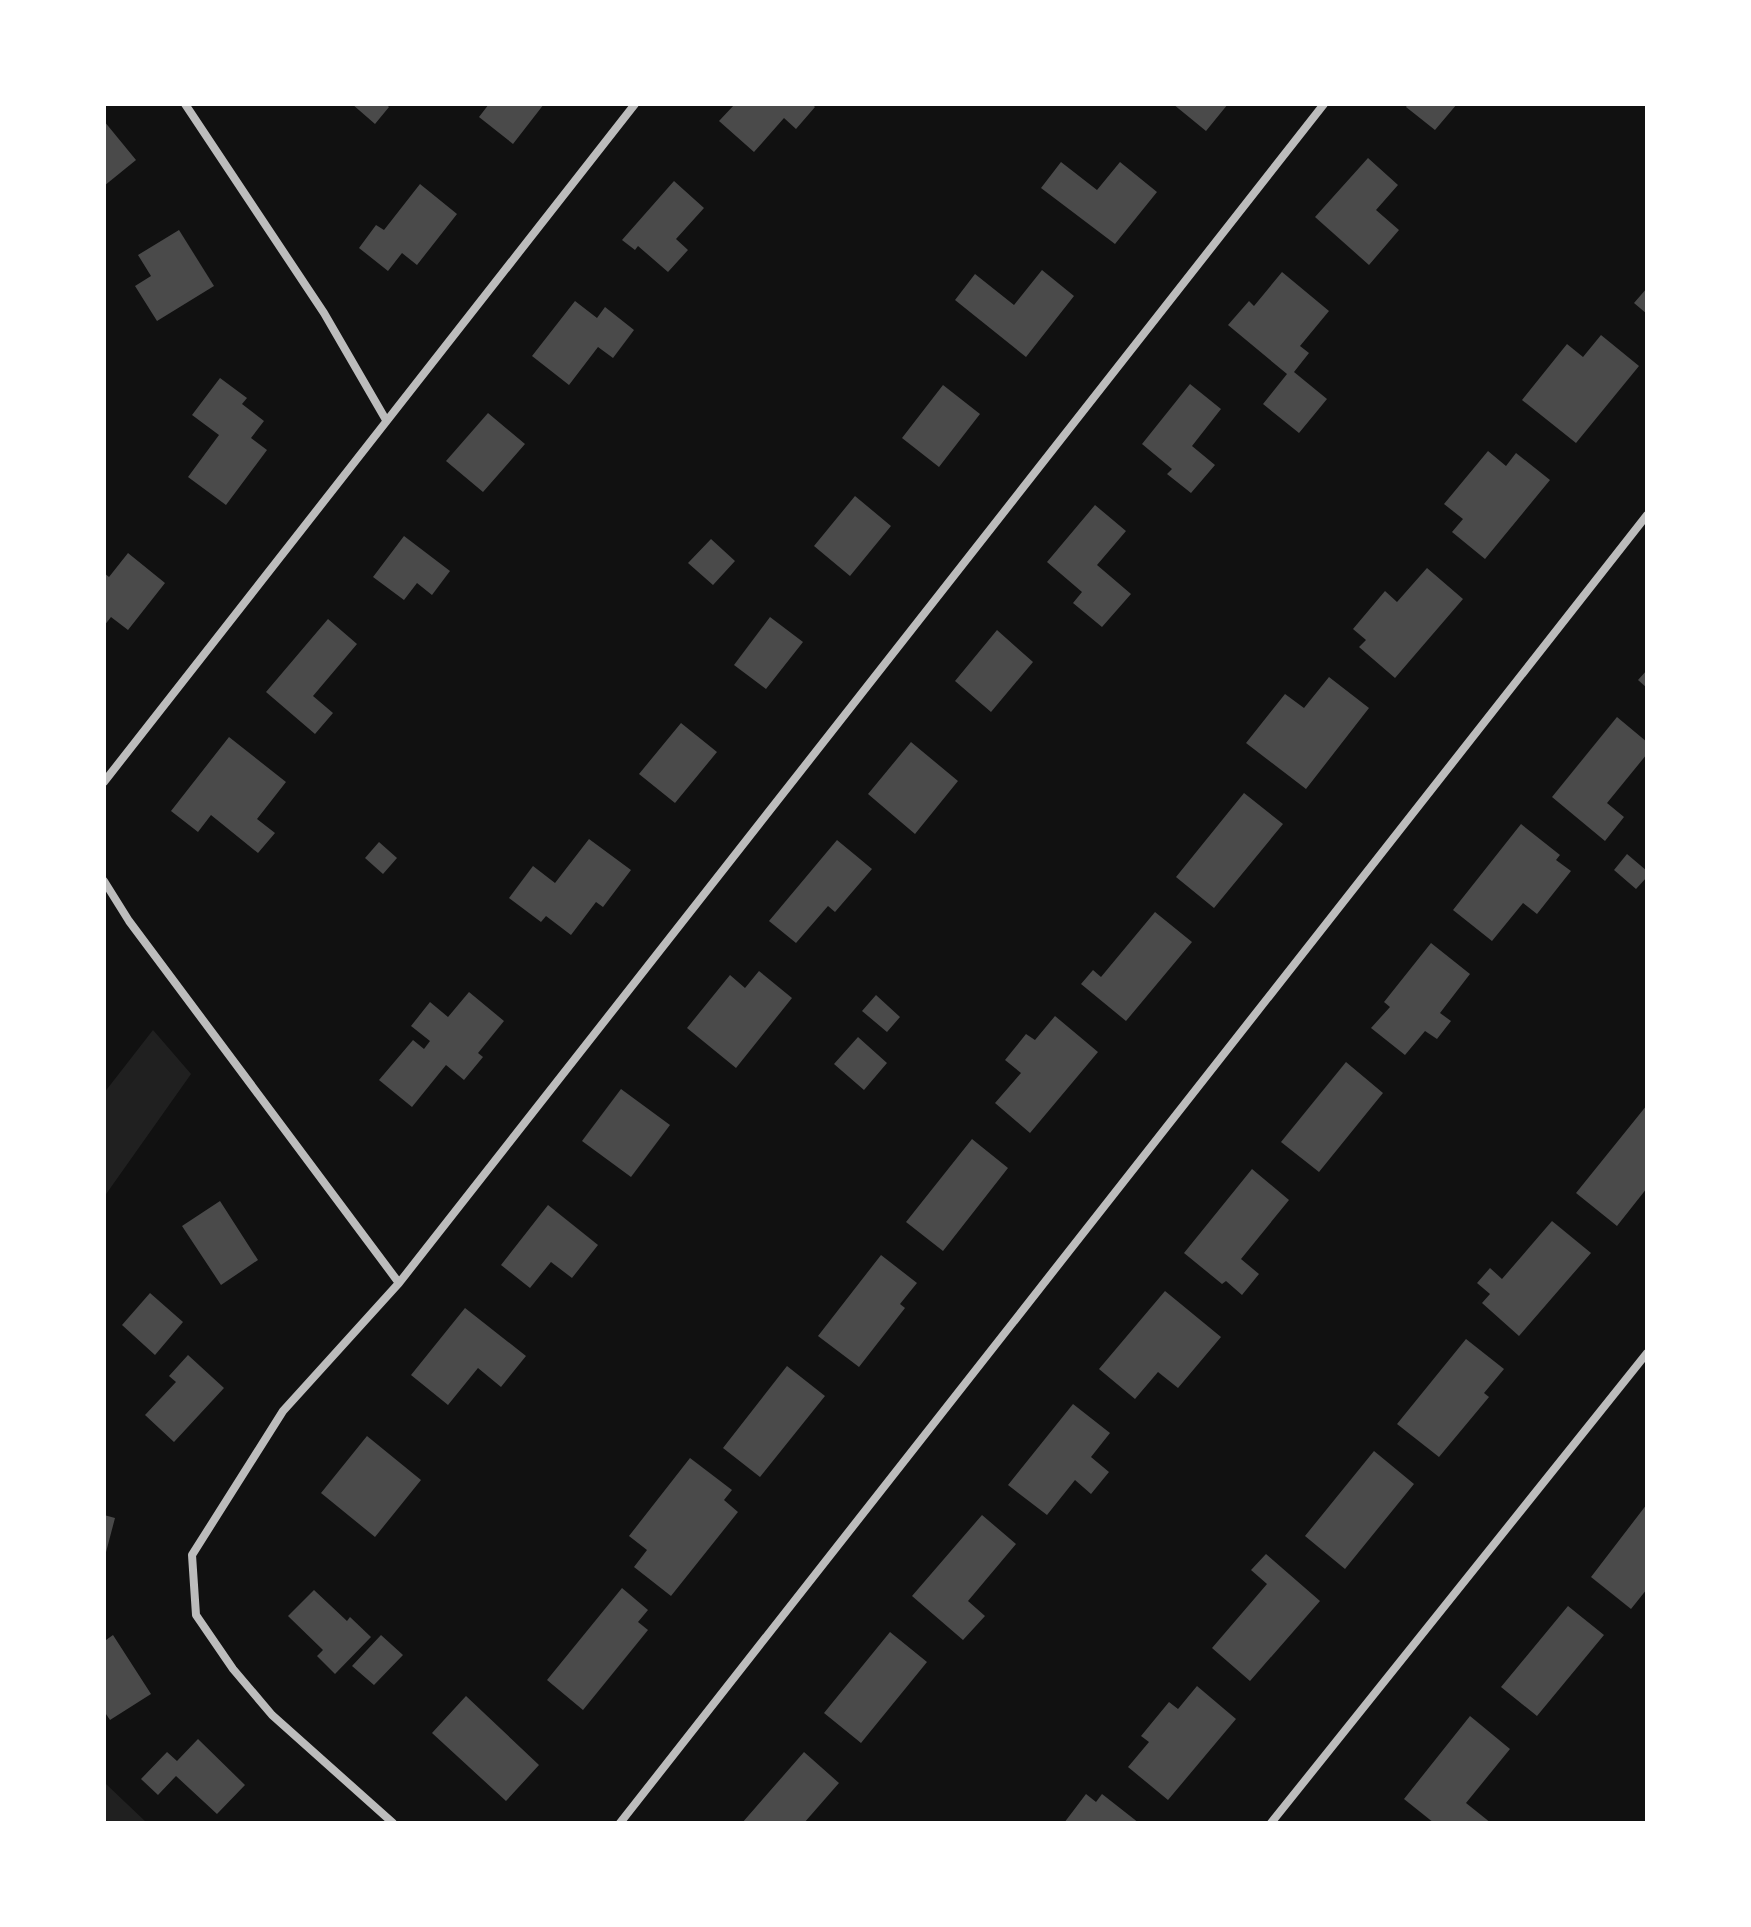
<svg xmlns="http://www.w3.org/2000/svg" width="1751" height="1927" font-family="Lora,serif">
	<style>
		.green { fill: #202020 }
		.building { fill: #4a4a4a }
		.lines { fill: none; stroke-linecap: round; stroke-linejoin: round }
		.minor { stroke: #bcbcbc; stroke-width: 8 }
	</style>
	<rect width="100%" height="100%" fill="#111"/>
	<!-- green -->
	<path class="green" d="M153,1030L191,1074L104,1197V1093Z
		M104,1783L106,1784L147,1823H104Z"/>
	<!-- building -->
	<path class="building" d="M352,104H386L389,107L375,124Z
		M489,104H544L513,144L479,117Z
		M735,104H812L815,107L796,129L784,118L754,152L719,121Z
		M1173,104H1228L1206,131Z
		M1408,104H1457L1435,130L1406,107Z
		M104,121L136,160L104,186Z
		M1368,158L1398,185L1376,210L1399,230L1369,265L1315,217Z
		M1061,162L1097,190L1120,162L1157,192L1115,244L1041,188Z
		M674,181L704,208L676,239L688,250L668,272L638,246L635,250L622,240Z
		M420,184L457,214L417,265L402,253L388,271L359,248L376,225L384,230Z
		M179,230L214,286L157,321L135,286L151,276L138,255Z
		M1042,270L1074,296L1026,357L955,300L975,274L1014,305Z
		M1282,272L1329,311L1300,346L1309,353L1294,372L1327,399L1299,433L1263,404L1287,374L1228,325L1249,301L1254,306Z
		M1647,288V314L1634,303Z
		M575,301L597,318L605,307L634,330L613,358L598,347L569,385L532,356Z
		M1601,335L1639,366L1576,443L1522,400L1567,344L1583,357Z
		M220,378L247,398L242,404L264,421L251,438L267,450L226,505L188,477L219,435L192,415Z
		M1190,384L1221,409L1192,446L1215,465L1191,493L1167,474L1172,469L1142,444Z
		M943,385L980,414L939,467L902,438Z
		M488,413L525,444L483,492L446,461Z
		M1488,451L1506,466L1516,453L1550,480L1485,559L1452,532L1463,519L1444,504Z
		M855,496L891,526L850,576L814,546Z
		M1095,505L1126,531L1097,565L1131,594L1102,627L1073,603L1082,592L1047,562Z
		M404,536L450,571L432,595L417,583L404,600L373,577Z
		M711,539L735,561L713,585L688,563Z
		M128,553L165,583L128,630L111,617L104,626V573L109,577Z
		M1427,568L1463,599L1395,678L1359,647L1366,640L1353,629L1385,591L1397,602Z
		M770,617L803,642L766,689L734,665Z
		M328,619L357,644L313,696L333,713L315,734L266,692Z
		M997,630L1033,662L991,712L955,681Z
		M1647,670V688L1638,680Z
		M1329,677L1369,708L1306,789L1246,743L1285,694L1304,708Z
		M1617,717L1647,742V754L1607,803L1624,817L1605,841L1552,797Z
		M681,723L717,752L675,803L639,774Z
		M229,737L286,782L257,819L275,833L258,853L211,815L198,832L171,811Z
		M911,742L958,781L915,834L868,794Z
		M1244,793L1283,824L1214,908L1176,877Z
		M1521,824L1560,855L1556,860L1571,871L1537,914L1523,903L1492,941L1453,910Z
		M589,839L631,870L603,907L596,902L571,935L546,916L541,922L509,898L533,866L555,883Z
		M837,840L872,869L835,912L828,906L796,943L769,921Z
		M379,842L397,858L383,874L365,858Z
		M1627,854L1647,871V877L1636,889L1614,870Z
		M1155,912L1192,942L1126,1021L1081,984L1093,970L1101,977Z
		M1431,943L1470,974L1440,1013L1451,1021L1437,1039L1425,1031L1405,1055L1371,1028L1390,1007L1384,1002Z
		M759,971L792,998L736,1068L687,1028L730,975L745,988Z
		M469,992L504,1021L478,1053L483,1057L464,1080L446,1065L412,1107L379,1080L413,1040L424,1049L430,1041L411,1026L430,1002L448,1017Z
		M876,995L900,1017L887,1032L862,1011Z
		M1055,1016L1098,1052L1030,1133L995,1103L1021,1073L1005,1060L1026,1034L1035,1040Z
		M858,1037L887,1063L864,1090L834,1064Z
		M1346,1062L1383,1093L1319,1172L1281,1142Z
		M621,1089L670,1125L631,1177L582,1141Z
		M1647,1105V1188L1617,1226L1576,1193Z
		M972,1139L1008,1168L943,1251L906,1222Z
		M1252,1169L1289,1200L1241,1259L1259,1274L1242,1295L1226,1281L1222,1284L1184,1253Z
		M220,1201L258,1260L221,1285L182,1226Z
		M548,1205L598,1245L572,1278L551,1262L530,1288L501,1265Z
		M1552,1221L1591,1253L1519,1336L1482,1303L1490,1294L1477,1283L1490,1268L1502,1279Z
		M881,1255L917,1283L900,1304L905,1308L859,1367L818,1336Z
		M1165,1291L1221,1337L1178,1388L1158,1372L1135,1399L1099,1369Z
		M150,1293L183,1322L155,1355L122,1325Z
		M465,1308L526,1356L501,1387L478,1368L448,1405L411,1375Z
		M1466,1339L1504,1369L1484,1393L1489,1397L1439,1457L1397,1424Z
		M188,1355L224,1388L174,1442L145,1415L176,1382L169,1376Z
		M787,1366L825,1396L760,1477L723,1448Z
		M1073,1404L1110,1433L1091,1457L1109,1472L1091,1494L1075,1480L1047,1515L1008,1485Z
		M367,1436L421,1480L375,1537L321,1493Z
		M1374,1451L1414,1484L1345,1569L1305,1536Z
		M690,1458L732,1490L724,1500L738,1512L671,1596L634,1567L647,1550L629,1536Z
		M1647,1504V1589L1631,1609L1591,1577Z
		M104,1515L115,1518L105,1556H104Z
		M982,1515L1016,1544L968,1601L985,1616L963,1640L912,1596Z
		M1266,1554L1320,1601L1250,1681L1212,1648L1267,1584L1251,1570Z
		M622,1588L648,1610L638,1622L648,1630L583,1710L547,1680Z
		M314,1590L347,1621L350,1617L371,1637L335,1674L317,1656L323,1650L288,1616Z
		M1568,1606L1604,1635L1537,1716L1501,1687Z
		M890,1632L927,1662L861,1743L824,1713Z
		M113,1635L151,1694L110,1720L104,1711V1636L106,1640Z
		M381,1635L403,1655L374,1685L352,1666Z
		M1197,1686L1236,1719L1168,1800L1128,1767L1149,1742L1141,1736L1169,1702L1178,1709Z
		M466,1696L539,1765L506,1801L432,1733Z
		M1470,1716L1510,1749L1466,1803L1491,1823H1434L1404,1799Z
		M198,1739L245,1785L217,1814L176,1776L158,1795L141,1779L167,1752L177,1761Z
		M804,1752L839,1783L804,1823H742Z
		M1086,1794L1096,1802L1102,1794L1139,1823H1064Z"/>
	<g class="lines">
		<!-- minor -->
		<path class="minor" d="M185,104L324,313L386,420
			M104,782L635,104
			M104,881L129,921L399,1283
			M393,1823L272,1715L233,1669L196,1615L192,1555L283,1411L399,1283L1324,104
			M620,1823L1647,515
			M1271,1823L1647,1353"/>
	</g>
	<!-- border -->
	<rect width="1751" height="1927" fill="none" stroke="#ffffff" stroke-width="212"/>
</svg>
